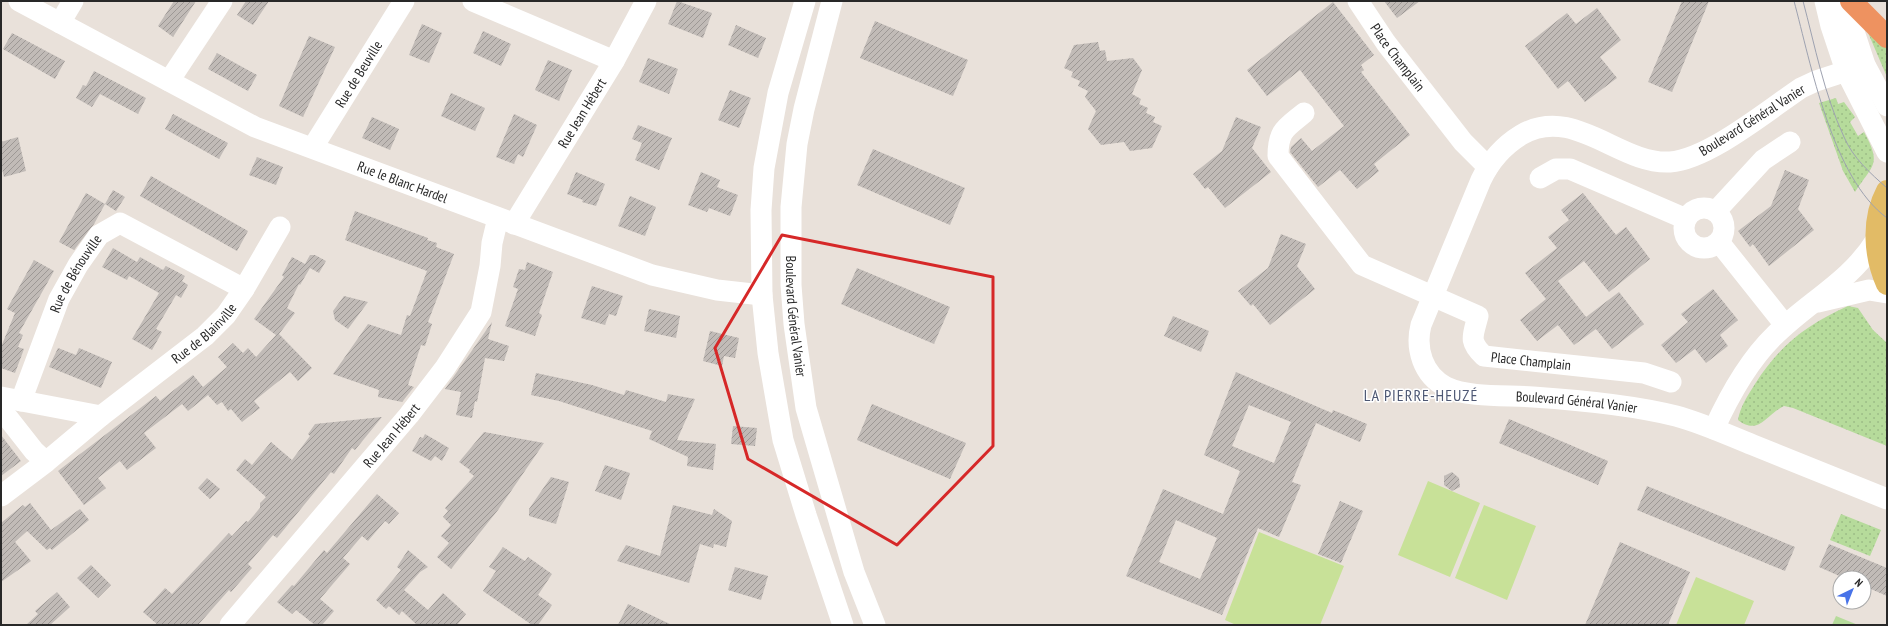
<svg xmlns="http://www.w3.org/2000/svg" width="1888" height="626" font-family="'PT Sans Narrow',sans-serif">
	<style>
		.grass { fill: url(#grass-dots) }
		.park { fill: #b6db9b }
		.pitch { fill: #c8e198 }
		.building { fill: url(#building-hatch); fill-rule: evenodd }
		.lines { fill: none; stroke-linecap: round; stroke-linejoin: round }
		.minor { stroke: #fff; stroke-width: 21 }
		.major { stroke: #e2bb66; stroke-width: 22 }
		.highway { stroke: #ee9260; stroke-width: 22 }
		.tram { stroke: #9ea2b0; stroke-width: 1 }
		.marked { fill: none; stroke: #d62828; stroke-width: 3; stroke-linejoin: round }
		.labels { text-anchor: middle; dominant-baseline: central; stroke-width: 3; stroke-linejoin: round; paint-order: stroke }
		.street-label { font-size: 14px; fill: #282828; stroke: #fff }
		.quarter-label { font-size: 16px; letter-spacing: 1px; fill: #4d5773; stroke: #fff }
	</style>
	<defs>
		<pattern id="grass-dots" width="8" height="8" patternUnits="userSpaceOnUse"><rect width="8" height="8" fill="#b6db9b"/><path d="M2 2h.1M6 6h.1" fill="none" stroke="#9cbc86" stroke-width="1.8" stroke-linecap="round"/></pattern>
		<pattern id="building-hatch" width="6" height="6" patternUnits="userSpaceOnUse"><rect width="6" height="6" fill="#c1bbb7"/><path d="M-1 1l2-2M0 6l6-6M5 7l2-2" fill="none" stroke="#9d9895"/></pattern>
	</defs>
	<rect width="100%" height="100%" fill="#e9e1da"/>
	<!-- grass -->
	<path class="grass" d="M1866,28L1887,48V77Z
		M1836,98L1838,104L1844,102L1855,117L1850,122L1858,136L1864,132C1882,165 1873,164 1855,192L1843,171L1819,103Z
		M1848,306L1858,308L1873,330L1887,343V446L1793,408L1784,406C1765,415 1759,436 1738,420C1740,407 1748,395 1755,384C1780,345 1806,325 1848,306Z
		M1841,514L1881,530L1870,556L1830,540Z"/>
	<!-- park -->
	<path class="park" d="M1836,616L1858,625H1832Z"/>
	<!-- pitch -->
	<path class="pitch" d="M1428,481L1480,503L1450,577L1398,555Z
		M1484,505L1536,526L1507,600L1455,578Z
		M1259,532L1344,566L1320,625H1236L1225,620Z
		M1696,577L1754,601L1744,625H1676Z"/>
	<!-- building -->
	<path class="building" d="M174,1H196L173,37L158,26Z
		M246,1H269L253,25L237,15Z
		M677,1L712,13L703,38L668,24Z
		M1384,1H1420L1397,18Z
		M1682,1H1709L1672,92L1648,82Z
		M1333,2L1374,55L1361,65L1364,70L1361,72L1410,135L1374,164L1379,171L1357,189L1340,170L1318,187L1290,152L1291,147L1301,138L1312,151L1344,126L1300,70L1267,96L1247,70Z
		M1597,8L1621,40L1600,57L1617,78L1585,102L1568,81L1558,89L1525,46L1567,13L1576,24Z
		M875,21L968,60L953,96L860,58Z
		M422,24L442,33L429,63L409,55Z
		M736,25L766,38L758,58L728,45Z
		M483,31L511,44L501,66L473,53Z
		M12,33L65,61L55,79L3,49Z
		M309,36L335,47L303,117L279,106Z
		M1098,42L1100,51L1105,50L1107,61L1133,58L1142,70L1132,94L1141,99L1139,104L1148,108L1146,113L1155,117L1153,122L1162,126L1152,148L1130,151L1124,142L1101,145L1088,129L1096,111L1085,97L1088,91L1078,86L1080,81L1071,77L1073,72L1064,68L1074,45Z
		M217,53L257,75L248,91L208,69Z
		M648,58L678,69L669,94L639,82Z
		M548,60L572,70L559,101L535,90Z
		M94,71L146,98L138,114L100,94L92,107L76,98L83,85L86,86Z
		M730,90L751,98L739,128L718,120Z
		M451,93L485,108L475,131L441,116Z
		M173,114L228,143L219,159L165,129Z
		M514,114L537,125L523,157L518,154L514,164L496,157Z
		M372,117L399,129L390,150L362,138Z
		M1236,117L1261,127L1252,148L1271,172L1225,208L1208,187L1205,189L1193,174L1222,151Z
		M638,125L672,138L659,170L635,160L642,143L632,139Z
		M18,137L26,171L4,177L1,165V142Z
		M873,149L965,188L950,225L857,185Z
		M257,157L283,167L276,185L249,175Z
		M1785,170L1809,180L1798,209L1814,230L1769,266L1753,244L1750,247L1738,231L1771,206Z
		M576,172L605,184L596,206L582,202L583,200L567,194Z
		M701,172L720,180L717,187L738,195L730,216L709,208L707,212L688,205Z
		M151,176L248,231L237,251L140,196Z
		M113,190L125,197L116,211L105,204L94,224L74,250L59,242L86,193L105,204Z
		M1583,193L1616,235L1626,227L1650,259L1609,292L1584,261L1558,281L1586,317L1619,292L1644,324L1612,349L1596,329L1574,345L1558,325L1537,341L1520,320L1546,299L1525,273L1557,248L1548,237L1569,220L1561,210Z
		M630,196L656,207L645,236L618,226Z
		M355,211L428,238L427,240L437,243L436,247L454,254L428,322L432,324L425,346L421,345L408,385L414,387L402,402L378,397L379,390L333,374L368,324L401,335L407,315L410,316L427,271L345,240Z
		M1281,234L1306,244L1297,266L1315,289L1270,325L1253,304L1251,306L1238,291L1268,268Z
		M113,248L137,262L140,257L163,270L166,266L185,276L182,281L188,285L181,298L176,295L156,329L162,332L152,350L132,339L159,293L129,276L127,280L102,267Z
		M310,255H315L326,261L319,273L310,268L300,285L299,284L287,308L295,313L279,334L312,368L298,381L290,372L254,401L260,408L242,422L231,409L228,411L222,402L217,405L208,395L188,411L182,404L144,433L156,448L127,470L120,461L98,478L106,488L84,505L58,471L156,396L160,401L193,375L203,387L227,367L218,357L233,343L243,353L248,348L256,357L276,335L254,319L284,277L282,275L292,257L305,264Z
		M34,260L54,271L19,333L23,335L18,347L24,349L15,373L1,368V347L15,313L7,309Z
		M527,262L553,272L539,313L542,315L535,336L505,326L518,289L513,287L519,269L525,270Z
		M857,268L950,307L934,344L841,304Z
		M592,286L623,296L616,316L609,314L605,325L581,318Z
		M1713,289L1738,320L1720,335L1728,346L1706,363L1695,349L1676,363L1661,345L1688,322L1681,314Z
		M344,296L368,302L348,329L335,320L333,311Z
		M649,309L680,316L676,338L644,331Z
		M1173,316L1209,331L1201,352L1164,336Z
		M492,322L488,339L509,346L504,361L485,358L477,402L475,401L472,418L456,415L461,392L445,389Z
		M710,331L739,338L735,358L724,356L722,366L703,361Z
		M58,348L76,355L79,348L112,362L101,388L49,367Z
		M1236,372L1332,413L1333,410L1367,424L1360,442L1316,423L1292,482L1301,485L1279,537L1258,528L1222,615L1126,576L1163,489L1223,514L1240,471L1204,455ZM1249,405L1291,422L1274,463L1232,446ZM1176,520L1217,538L1200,579L1159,562Z
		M536,373L592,385L624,395L626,390L666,402L668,394L695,399L677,440L716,444L713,470L687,466L688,457L649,439L652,431L559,401L531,395Z
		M872,404L966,443L950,479L857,440Z
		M382,417L355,450L352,448L334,474L331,472L277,538L273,535L248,564L252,568L231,592L229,590L198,625H158L143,612L165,588L172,594L229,533L232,536L246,521L248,522L260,508V503L266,497L236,470L245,459L252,465L271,442L292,460L310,436L308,434L315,424Z
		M1509,419L1608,461L1598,485L1499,443Z
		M733,426L757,428L755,446L731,444Z
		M484,432L544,443L498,510L451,569L437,557L449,543L441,536L451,525L443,517L448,511L445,508L474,476L469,472L470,470L459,462Z
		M425,434L449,448L442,461L435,456L431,461L412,451L420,437L423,438Z
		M1,435L21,461L1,476Z
		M605,465L630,473L621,500L595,491Z
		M1452,472L1459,478L1460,487L1452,491L1444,485V476Z
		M551,477L569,482L556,524L529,516V509Z
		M207,478L220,489L210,499L198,488Z
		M1647,486L1795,547L1785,571L1637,510Z
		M377,494L399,513L389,524L385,521L368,541L362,536L343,558L350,564L320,599L334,611L322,625H315L296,610L292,614L277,602L292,585L294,586L324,550L327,553Z
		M1340,501L1363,511L1341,563L1318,554Z
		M30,503L51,530L80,509L89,520L52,550L50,548L47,550L27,531L15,542L31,561L1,582V523L23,505L25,507Z
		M673,505L712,515L714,509L732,521L726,547L714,544L713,548L700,544L689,583L617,561L626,545L660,556Z
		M1620,542L1690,572L1668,625H1585Z
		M1829,544L1887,568V596L1864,586V578H1844L1819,567Z
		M503,547L525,561L528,557L552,574L538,595L552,605L538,625H532L483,591L496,571L489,567Z
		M408,550L428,567L420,572L404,590L428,610L443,593L466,614L457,625H415L416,624L402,611L399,615L389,606L386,609L376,600L401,570L397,567Z
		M91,565L111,585L98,598L77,578Z
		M735,567L768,576L761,600L728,590Z
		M57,592L70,607L50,625H26L38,614L35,611Z
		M628,604L672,625H618Z"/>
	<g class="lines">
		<!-- minor -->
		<g class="minor">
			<path id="s1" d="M19,1L255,127L652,275L717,290L762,295"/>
			<path d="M473,1L614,61"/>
			<path d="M805,1L778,93L764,168L761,210L762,295L768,353L783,440L806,515L843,625"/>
			<path id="s2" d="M832,1L804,109L797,144L791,207V285L794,324L806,408L854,572L875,625"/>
			<path id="s3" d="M1358,1L1386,43L1463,142L1488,167"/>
			<path d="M1825,1L1831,26L1846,71L1887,152"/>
			<path d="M1844,1L1865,65L1887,106"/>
			<path d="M60,23L73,1"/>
			<path id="s4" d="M1865,65L1816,81L1801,88C1768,110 1709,159 1670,162C1619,165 1574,104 1521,135C1503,146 1490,161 1481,180L1421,325C1415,349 1423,375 1446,387C1469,398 1507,395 1533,397C1578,400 1632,405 1676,416C1702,423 1728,435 1753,445C1797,463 1842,481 1887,499"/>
			<path d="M169,81L222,1"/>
			<path id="s5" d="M1304,113C1286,128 1278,130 1278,156L1362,265L1478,316C1473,336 1468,341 1484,356L1644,373L1671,382"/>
			<path id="s6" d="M313,147L404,1"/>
			<path d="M1540,178L1556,169H1570L1686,219"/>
			<circle cx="1704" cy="228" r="20"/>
			<path d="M1716,211L1763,160L1790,142"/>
			<path id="s7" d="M514,224L614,61L646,1"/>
			<path d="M1719,242L1785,325"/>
			<path d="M1818,302L1869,290L1887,293"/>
			<path id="s8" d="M1,397L101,416L205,336L226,315L244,289L280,227"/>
			<path id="s9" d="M21,401L59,299L78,265L99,235L120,223L244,289"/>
			<path d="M1,409L34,451L46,462L101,416"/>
			<path d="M1714,429C1729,396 1748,361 1775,335C1808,302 1851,281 1876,240"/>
			<path d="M1,496L46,462"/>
			<path id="s10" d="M230,625L409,415L445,368L481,312L490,266L492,243L498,218"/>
		</g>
		<!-- major -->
		<path class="major" d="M1887,191C1872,219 1874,255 1887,284"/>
		<!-- highway -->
		<path class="highway" d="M1851,1L1887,37"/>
		<!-- tram -->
		<path class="tram" d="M1794,1C1811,64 1832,178 1887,218
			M1803,1C1815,46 1824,94 1844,137C1853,158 1870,173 1887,188"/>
	</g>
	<!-- marked area -->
	<path class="marked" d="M782,235L993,277V446L897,545L748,459L715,348Z"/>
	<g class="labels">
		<!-- street labels -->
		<g class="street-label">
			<text stroke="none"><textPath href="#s3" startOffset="69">Place Champlain</textPath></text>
			<text stroke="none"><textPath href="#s6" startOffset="86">Rue de Beuville</textPath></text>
			<text stroke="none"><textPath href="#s7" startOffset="130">Rue Jean Hébert</textPath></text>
			<text transform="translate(1752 120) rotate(-32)">Boulevard Général Vanier</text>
			<text stroke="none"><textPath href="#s1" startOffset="425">Rue le Blanc Hardel</textPath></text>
			<text stroke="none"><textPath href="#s9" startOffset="139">Rue de Bénouville</textPath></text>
			<text stroke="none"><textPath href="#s2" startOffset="320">Boulevard Général Vanier</textPath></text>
			<text stroke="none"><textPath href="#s8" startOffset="234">Rue de Blainville</textPath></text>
			<text stroke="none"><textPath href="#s5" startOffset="409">Place Champlain</textPath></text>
			<text stroke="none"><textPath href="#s4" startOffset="799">Boulevard Général Vanier</textPath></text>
			<text stroke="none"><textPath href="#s10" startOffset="249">Rue Jean Hébert</textPath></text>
		</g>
		<!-- quarter labels -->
		<g class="quarter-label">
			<text x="1421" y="395">LA PIERRE-HEUZÉ</text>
		</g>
	</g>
	<!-- border -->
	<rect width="1888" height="626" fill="none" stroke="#282828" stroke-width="4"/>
	<!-- north arrow -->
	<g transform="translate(1852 590) rotate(43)"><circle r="19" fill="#ffffff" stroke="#a9a9a9"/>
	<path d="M0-3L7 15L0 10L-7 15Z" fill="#4873e8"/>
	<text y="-6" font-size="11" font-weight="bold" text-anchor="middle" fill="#282828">N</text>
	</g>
</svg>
